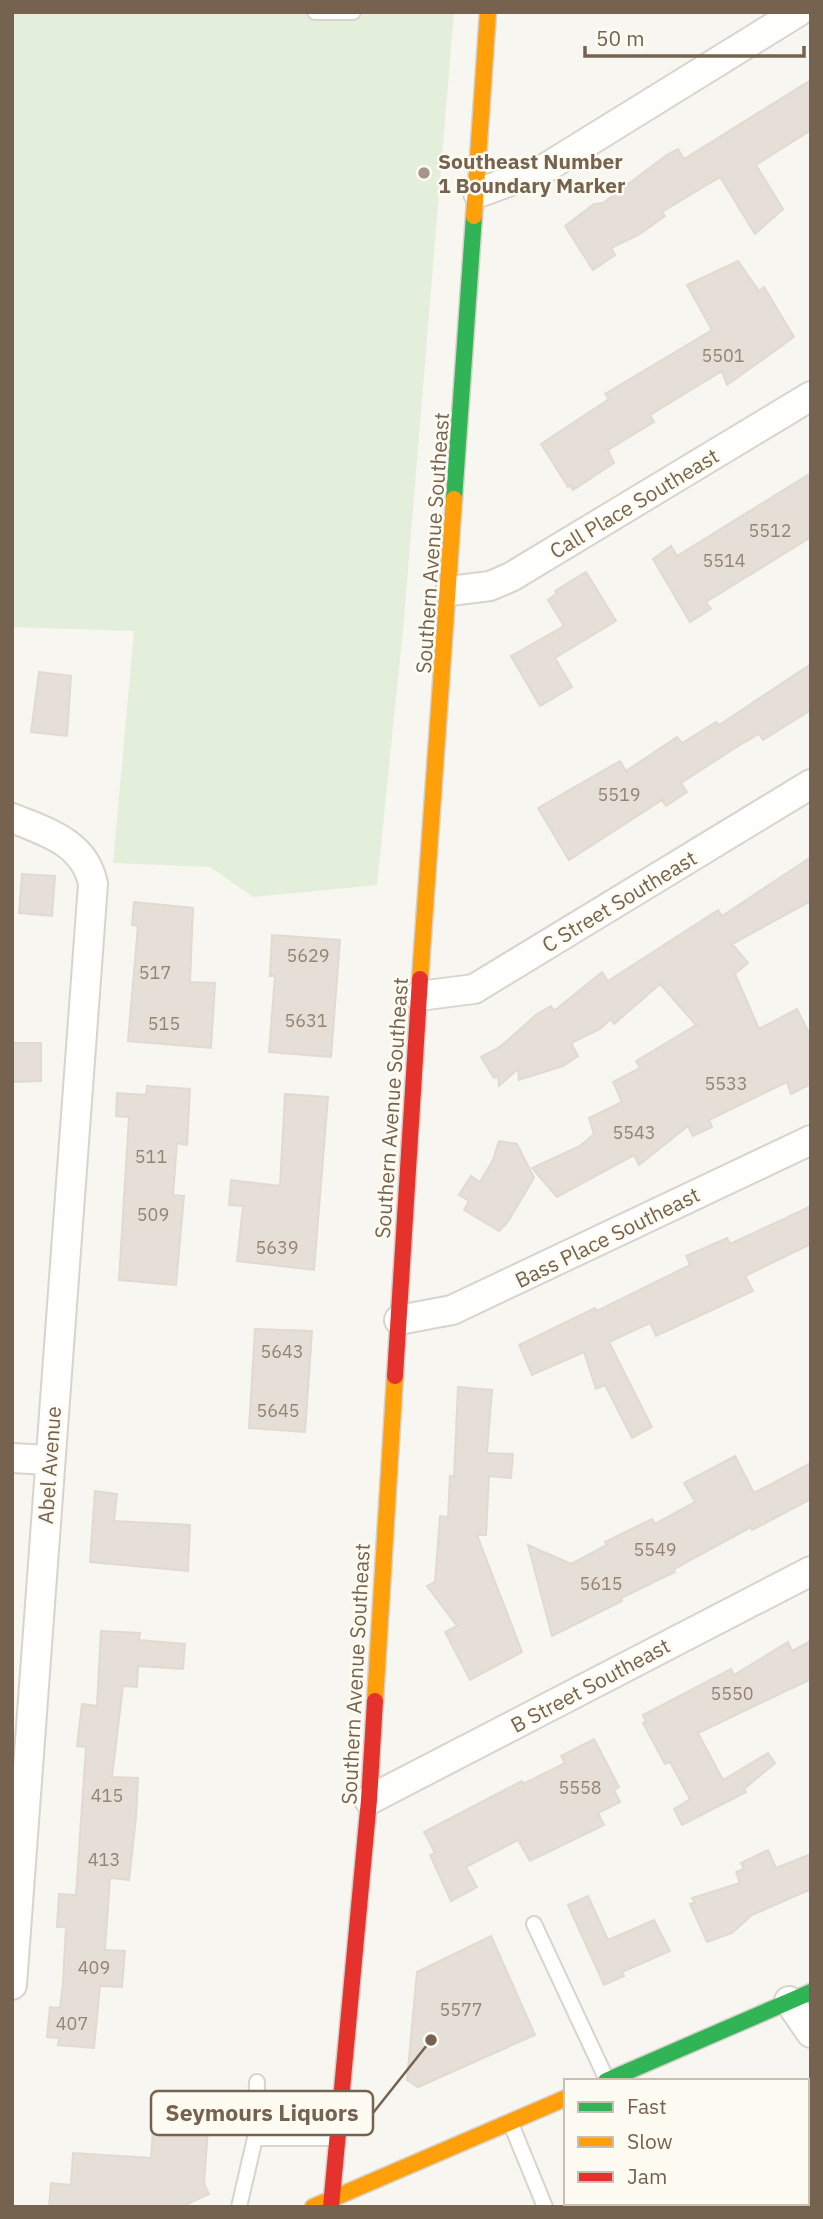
<svg xmlns="http://www.w3.org/2000/svg" width="823" height="2219" font-family="'IBM Plex Sans',sans-serif">
	<style>
		.green { fill: #e4efdb }
		.building { fill: #e5dfd7; stroke: #e1dad2; stroke-width: 2 }
		.lines { fill: none; stroke-linecap: round; stroke-linejoin: round }
		.lane-casing { stroke: #d8d3cd; stroke-width: 18 }
		.street-casing { stroke: #d8d3cd; stroke-width: 32 }
		.fast-casing { stroke: #d6d2ca; stroke-width: 19 }
		.slow-casing { stroke: #d6d2ca; stroke-width: 19 }
		.jam-casing { stroke: #d6d2ca; stroke-width: 19 }
		.lane { stroke: #fefefd; stroke-width: 14 }
		.street { stroke: #fefefd; stroke-width: 28 }
		.fast { stroke: #30b455; stroke-width: 16 }
		.slow { stroke: #ff9f0a; stroke-width: 16 }
		.jam { stroke: #e5322d; stroke-width: 16 }
		.poi-dot { fill: #a49687; stroke: #fefbf3; stroke-width: 2.5 }
		.labels { text-anchor: middle; dominant-baseline: central; stroke-width: 5; stroke-linejoin: round; paint-order: stroke }
		.number-label { font-size: 18px; fill: #948473 }
		.poi-label { font-size: 21px; font-weight: bold; fill: #76634f; stroke: #fefbf3; text-anchor: start }
		.street-label { font-size: 21px; fill: #76634f; stroke: #fefbf3 }
		.leader { fill: none; stroke: #76634f; stroke-width: 2.5 }
		.callout-dot { fill: #76634f; stroke: #fefbf3; stroke-width: 2.5 }
		.callout { fill: #fefbf3; stroke: #76634f; stroke-width: 2.5 }
		.callout-label { font-size: 23px; text-anchor: middle; font-weight: bold; fill: #76634f }
	</style>
	<rect width="100%" height="100%" fill="#f8f6f0"/>
	<!-- green -->
	<path class="green" d="M12,12H454L403,630L377,885L253,897L210,867L113,863L134,631L12,627Z"/>
	<!-- building -->
	<path class="building" d="M811,80V130L756,165L783,209L755,234L720,177L662,212L665,216L640,234L611,248L615,255L593,270L565,226L594,204L603,203L668,154L678,149L684,159Z
		M738,261L759,291L764,287L794,337L727,385L722,371L650,415L654,422L608,450L614,463L573,490L570,485L568,487L541,444L609,399L605,394L712,330L687,285Z
		M811,473V537L706,602L711,609L690,622L653,559L671,546L677,556Z
		M586,572L616,621L555,658L572,687L540,706L511,656L564,626L548,600L557,593L555,591Z
		M811,664V710L763,740L759,734L735,748L681,783L687,792L666,806L662,800L569,860L538,808L620,761L626,771L677,737L682,743L716,722L719,725Z
		M39,672L71,676L67,736L31,732Z
		M811,857V901L732,944L748,963L735,974L759,1029L797,1009L811,1037V1084L791,1094L787,1082L709,1120L712,1127L693,1136L688,1126L639,1165L634,1155L557,1197L532,1168L580,1146L594,1134L589,1118L622,1102L613,1082L640,1068L636,1061L696,1025L660,984L614,1024L611,1019L600,1029L573,1042L572,1045L578,1056L563,1066L519,1080L518,1069L499,1086L498,1075L494,1078L481,1057L500,1047L537,1014L551,1006L554,1011L602,972L608,981L718,910L722,916Z
		M22,874L55,876L52,916L19,913Z
		M134,902L193,908L190,982L215,983L211,1048L128,1041L138,926L132,925Z
		M272,935L340,940L331,1057L269,1052L275,976H270Z
		M12,1043H41V1081L12,1082Z
		M147,1086L190,1089L187,1145L177,1143L173,1195L184,1196L176,1285L119,1280L129,1117L116,1116L117,1093L146,1095Z
		M285,1094L328,1097L314,1270L237,1261L243,1206L229,1205L231,1180L280,1186Z
		M499,1141L517,1144L534,1178L507,1223L499,1231L464,1210L469,1201L459,1195L471,1176L480,1182L493,1160Z
		M811,1206V1244L745,1276L753,1291L656,1336L650,1323L609,1342L652,1427L632,1438L605,1385L596,1389L584,1352L532,1375L519,1345L595,1308L597,1311L690,1265L686,1256L727,1238L730,1244Z
		M255,1329L312,1331L305,1432L249,1428Z
		M458,1387L492,1390L487,1453L513,1454L511,1478L489,1476L486,1535H477L522,1652L470,1680L445,1632L457,1626L427,1586L435,1582L440,1516L448,1517L450,1476L454,1477Z
		M735,1456L754,1493L811,1463V1499L752,1530L751,1527L674,1569L675,1572L621,1598L622,1601L552,1636L528,1545L571,1564L607,1545L605,1542L652,1519L655,1524L695,1502L684,1483Z
		M95,1491L117,1494L114,1521L190,1525L188,1571L90,1562Z
		M101,1631L140,1633L139,1640L185,1644L183,1669L138,1666L137,1687L123,1686L112,1777L138,1778L136,1817L129,1880L110,1878L105,1950L125,1951L122,1987L100,1986L94,2048L58,2045L59,2038L47,2037L50,2007L60,2008L63,1982L66,1927H57L59,1894L76,1895L86,1747L77,1746L82,1704L97,1706Z
		M811,1641V1679L698,1733L723,1780L768,1753L775,1763L744,1789L746,1792L682,1825L674,1809L690,1799L670,1762L665,1764L643,1723L646,1722L643,1715L731,1669L734,1675L788,1642L792,1651Z
		M594,1739L619,1787L614,1790L620,1802L598,1813L604,1825L530,1861L518,1840L466,1867L477,1887L451,1901L430,1855L435,1853L424,1832L522,1781L523,1784L565,1763L561,1756Z
		M768,1850L776,1868L811,1854V1889L752,1915L732,1933L707,1942L690,1904L695,1902L692,1898L740,1883L736,1872L744,1869L741,1863Z
		M588,1896L608,1940L654,1920L670,1951L622,1972L624,1976L604,1985L568,1905Z
		M491,1936L535,2035L418,2087L407,2080L417,1972Z
		M155,2097L210,2101L204,2184L209,2194L181,2207H49L51,2183L71,2185L73,2153L151,2158Z"/>
	<g class="lines">
		<!-- lane casing -->
		<g class="lane-casing">
			<path id="lane" d="M315,12H353
				M534,1924L606,2078
				M511,2124L545,2207
				M255,2138H335
				M239,2207L255,2138L257,2082"/>
		</g>
		<!-- street casing -->
		<g class="street-casing">
			<path id="street" d="M478,193L544,169L798,12
				M450,591L490,586L511,577L811,396
				M12,818C47,832 85,843 93,884L12,1985
				M419,996L474,989L811,784
				M399,1320L452,1310L811,1140
				M12,1458L49,1460
				M369,1800L811,1571
				M789,2001L811,2033"/>
		</g>
		<!-- fast casing -->
		<g class="fast-casing">
			<path id="fast" d="M454,499L474,216
				M606,2081L811,1992"/>
		</g>
		<!-- slow casing -->
		<g class="slow-casing">
			<path id="slow" d="M474,216L488,12
				M420,979L454,499
				M375,1701L395,1376
				M313,2207L566,2098"/>
		</g>
		<!-- jam casing -->
		<g class="jam-casing">
			<path id="jam" d="M395,1376L420,979
				M331,2207L369,1800L375,1701"/>
		</g>
		<!-- lane -->
		<use href="#lane" class="lane"/>
		<!-- street -->
		<use href="#street" class="street"/>
		<!-- fast -->
		<use href="#fast" class="fast"/>
		<!-- slow -->
		<use href="#slow" class="slow"/>
		<!-- jam -->
		<use href="#jam" class="jam"/>
	</g>
	<!-- markers -->
	<circle class="poi-dot" cx="424" cy="173" r="7"/>
	<g class="labels">
		<!-- number labels -->
		<g class="number-label">
			<text x="723" y="355">5501</text>
			<text x="770" y="530">5512</text>
			<text x="724" y="560">5514</text>
			<text x="619" y="794">5519</text>
			<text x="308" y="955">5629</text>
			<text x="155" y="972">517</text>
			<text x="306" y="1020">5631</text>
			<text x="164" y="1023">515</text>
			<text x="726" y="1083">5533</text>
			<text x="634" y="1132">5543</text>
			<text x="151" y="1156">511</text>
			<text x="153" y="1214">509</text>
			<text x="277" y="1247">5639</text>
			<text x="282" y="1351">5643</text>
			<text x="278" y="1410">5645</text>
			<text x="655" y="1549">5549</text>
			<text x="601" y="1583">5615</text>
			<text x="732" y="1693">5550</text>
			<text x="580" y="1787">5558</text>
			<text x="107" y="1795">415</text>
			<text x="104" y="1859">413</text>
			<text x="94" y="1967">409</text>
			<text x="461" y="2009">5577</text>
			<text x="72" y="2023">407</text>
		</g>
		<!-- poi labels -->
		<g class="poi-label">
			<text x="438" y="161">Southeast Number<tspan x="438" dy="24">1 Boundary Marker</tspan></text>
		</g>
		<!-- street labels -->
		<g class="street-label">
			<text transform="translate(634 503) rotate(-31)">Call Place Southeast</text>
			<text transform="translate(432 543) rotate(-86)">Southern Avenue Southeast</text>
			<text transform="translate(619 901) rotate(-31)">C Street Southeast</text>
			<text transform="translate(391 1108) rotate(-86)">Southern Avenue Southeast</text>
			<text transform="translate(607 1237) rotate(-26)">Bass Place Southeast</text>
			<text transform="translate(49 1465) rotate(-86)">Abel Avenue</text>
			<text transform="translate(355 1674) rotate(-87)">Southern Avenue Southeast</text>
			<text transform="translate(590 1685) rotate(-28)">B Street Southeast</text>
		</g>
	</g>
	<!-- callouts -->
	<path class="leader" d="M431 2040L373 2113"/>
	<circle class="callout-dot" cx="431" cy="2040" r="7"/>
	<rect class="callout" x="151" y="2091" width="222" height="44" rx="7"/>
	<g class="callout-label">
		<text x="262" y="2121">Seymours Liquors</text>
	</g>
	<!-- border -->
	<rect width="823" height="2219" fill="none" stroke="#76634f" stroke-width="28"/>
	<!-- legend -->
	<rect x="564" y="2079" width="245" height="126" fill="#fefbf3" stroke="#c8beb1" stroke-width="2"/>
	<rect x="578" y="2102" width="35" height="10" fill="#30b455" stroke="#c8beb1" stroke-width="2"/>
	<text x="627" y="2114" font-size="21" fill="#76634f">Fast</text>
	<rect x="578" y="2137" width="35" height="10" fill="#ff9f0a" stroke="#c8beb1" stroke-width="2"/>
	<text x="627" y="2149" font-size="21" fill="#76634f">Slow</text>
	<rect x="578" y="2172" width="35" height="10" fill="#e5322d" stroke="#c8beb1" stroke-width="2"/>
	<text x="627" y="2184" font-size="21" fill="#76634f">Jam</text>
	<!-- scale -->
	<path d="M585 46v10h219v-10" fill="none" stroke="#76634f" stroke-width="3.5"/>
	<text x="596" y="46" font-size="21" fill="#76634f" stroke="#fefbf3" stroke-width="5" paint-order="stroke">50 m</text>
</svg>
